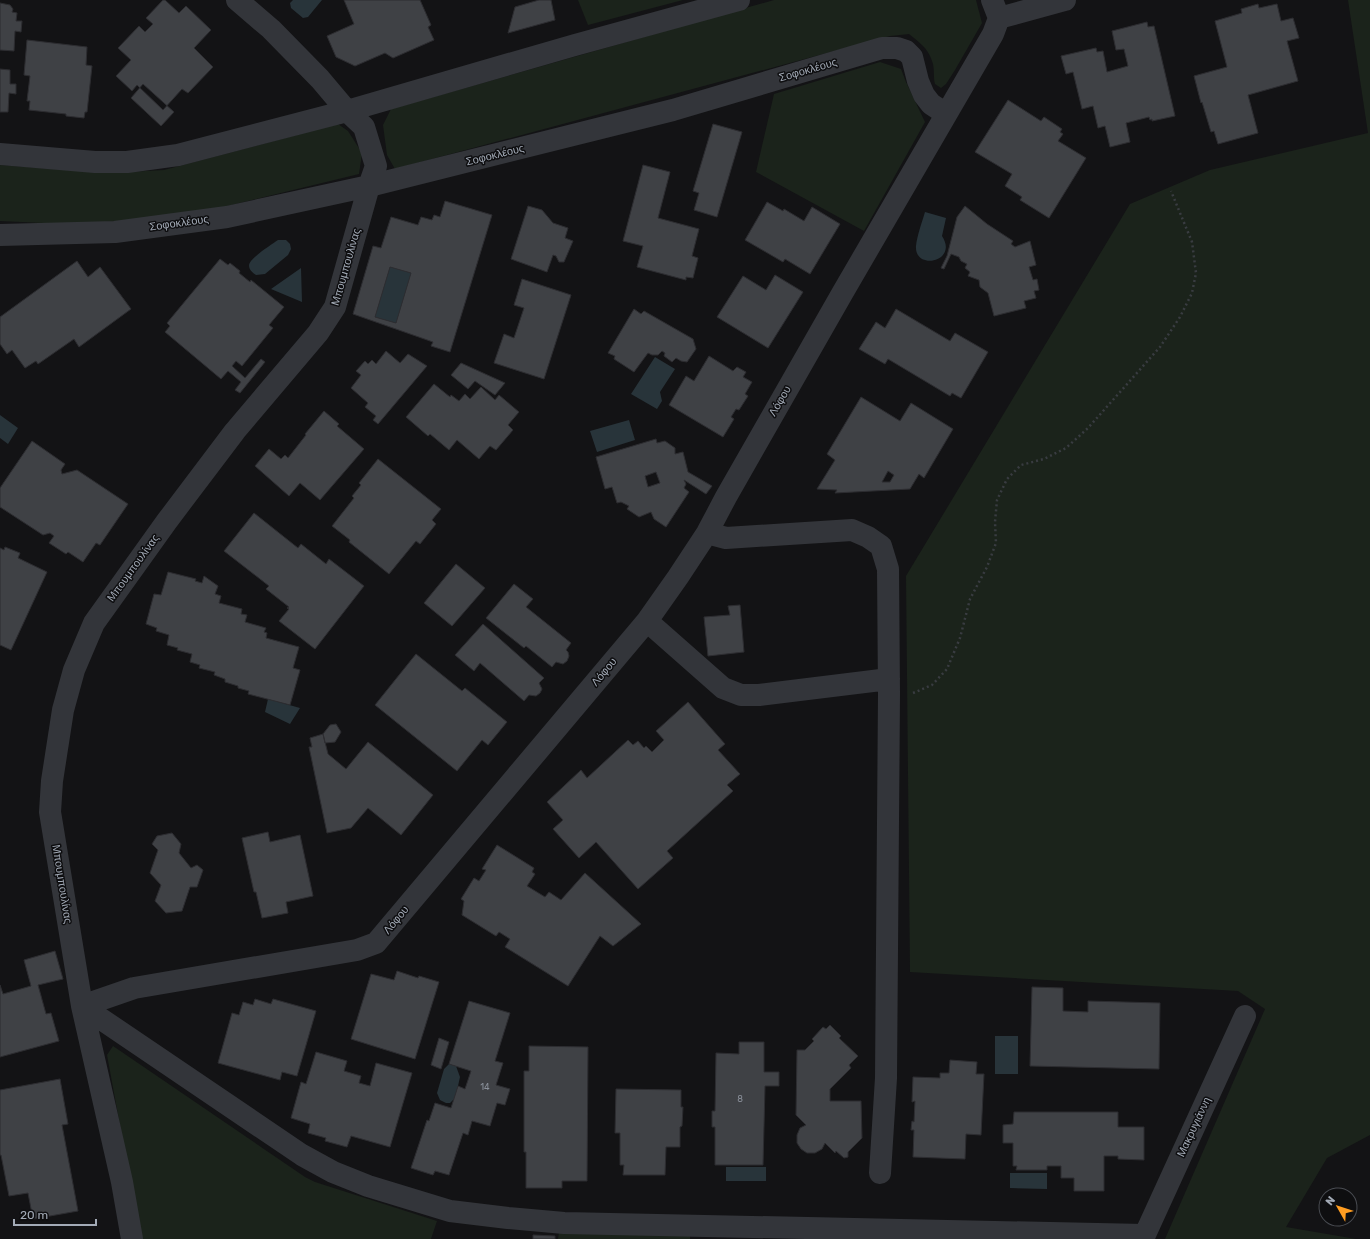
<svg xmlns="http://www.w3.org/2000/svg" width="1370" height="1239" font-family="Rubik,sans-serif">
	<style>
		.green { fill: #1b231b }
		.water { fill: #28343a }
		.building { fill: #3f4145; stroke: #2d2d31; fill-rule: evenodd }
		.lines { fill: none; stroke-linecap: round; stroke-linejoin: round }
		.path { stroke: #393c41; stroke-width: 2.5; stroke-dasharray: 2 3; stroke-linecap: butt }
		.minor { stroke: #33353a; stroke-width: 22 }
		.labels { text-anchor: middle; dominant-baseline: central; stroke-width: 3; stroke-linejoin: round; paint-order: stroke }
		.number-label { font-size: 9px; fill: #8a909a }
		.street-label { font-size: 11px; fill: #a3abb7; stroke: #0e0e10 }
	</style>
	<rect width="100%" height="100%" fill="#131315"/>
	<!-- green -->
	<path class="green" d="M578,0H683L588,25Z
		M774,0H976L982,23L955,70L946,84L941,88L935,84C933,77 935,68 932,61C928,48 919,42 909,34L890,36L395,169L387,155L383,125L391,109Z
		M1348,0H1370V1135L1327,1158L1286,1227L1356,1239H1165L1265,1009L1238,991L910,972L906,576L1130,204L1210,170L1368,133Z
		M880,62L901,69L906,82L925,122L864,231L756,172L774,94Z
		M338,124L348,131L362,153L359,174L203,212L87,225L0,221V165L108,173L164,170Z
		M113,1046L305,1177L315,1182L437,1221L431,1239H141L107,1055Z
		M559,1232L690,1234V1239H558Z"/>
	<!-- water -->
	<path class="water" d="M293,0H322L308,17L303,18L291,8L290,3Z
		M925,212L946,218L942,236C959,262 914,271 916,246C917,236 922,222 925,212Z
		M278,240H286L290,244L291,249L288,255L265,274L256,275C252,272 249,270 249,265C250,258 271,245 278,240Z
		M390,267L411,273L396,323L375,317Z
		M301,268L302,302L271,289Z
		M655,357L675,369L660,392L662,401L657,409L631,394Z
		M0,415L18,428L8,444L0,438Z
		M629,420L635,440L597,452L590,431Z
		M268,699L300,708L290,724L265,712Z
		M995,1036H1018V1074H995Z
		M449,1064L456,1066L460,1077L458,1086L454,1099L450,1103H446L440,1100L437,1093L444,1069Z
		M726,1167H766V1181H726Z
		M1010,1173H1047V1189L1010,1188Z"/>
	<!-- building -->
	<path class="building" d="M163,0H165L179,13L186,6L211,30L194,48L213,67L188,93L182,89L163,110L137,85L132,91L116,76L131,60L118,48L139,26L145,32L153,24L146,18Z
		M344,0H420L431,25L428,27L434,40L393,58L385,53L355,66L336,57L327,36L354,24Z
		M539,0H551L555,20L508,33L515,7Z
		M0,3L10,5L13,9L12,12L17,13L16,21H22L21,32L15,31L14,51L0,50Z
		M1258,4L1259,8L1277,4L1281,21L1293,18L1299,38L1287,41L1298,81L1248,95L1258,133L1218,144L1214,131L1211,132L1202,102L1201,103L1194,76L1227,67L1215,21L1242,13L1241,9Z
		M1147,22L1148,27L1154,26L1175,116L1152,121V119L1150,120L1149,117L1126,123L1130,142L1110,147L1105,126L1098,128L1093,106L1082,109L1073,72L1066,74L1061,56L1096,48L1097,52L1103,51L1107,72L1128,66L1124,49L1116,50L1112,31Z
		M27,40L87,47L86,65L92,66L87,112H85L84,118L66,116V114L29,110L30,101H27L30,76L24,75Z
		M0,69L10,70V84H16V94L9,93L8,112H0Z
		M143,84L174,112L161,126L131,98Z
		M1008,100L1041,121L1044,117L1062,129L1060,132L1063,134L1058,141L1086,158L1049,218L1020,200L1022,197L1005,186L1012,174L975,152Z
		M713,124L742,132L717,217L694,210L699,193L693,191Z
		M643,165L670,172L658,218L699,229L692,256L698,258L693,278L686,277V280L637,267L643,246L623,241Z
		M445,201L492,215L450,352L431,346L433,342L353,314L373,246L381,248L391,217L418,225L421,217L432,220L434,215L440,217ZM390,267L411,273L396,323L375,317Z
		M767,202L783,211L784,209L804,221L812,207L840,224L810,274L785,259L783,262L745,240Z
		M528,206L542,210L553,223L568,228L565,238L573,241L564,262H559L556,256L553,255L547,272L511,259Z
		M965,206L987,224L1013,241L1011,244L1015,247L1030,241L1036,265L1029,267L1033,280L1037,279L1039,290L1034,291L1036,298L1024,301L1026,308L994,316L988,293L980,287L979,280L968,276L970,272L965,268L967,264L961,261L959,257L951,254L944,269L941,268L947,256L957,217Z
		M220,259L228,265L230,263L240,271L239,273L250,282L251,280L284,307L269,325L273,328L242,366L236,361L232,366L245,378L261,359L265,362L240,393L235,390L241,382L228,371L221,379L165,332L170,326L167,323Z
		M77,261L88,277L100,267L131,309L79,347L74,339L38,364L36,361L25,368L12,350L7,354L0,344V317Z
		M775,275L803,292L768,348L717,317L743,276L766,290Z
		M522,279L571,295L544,379L494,363L504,334L514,338L524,308L514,305Z
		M634,309L641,314L644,311L693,339L696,349L687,362L681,361L676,358L672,362L664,356L665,353L662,351L658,355H652L648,353L634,372L614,359L615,356L608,353Z
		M896,309L950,341L955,333L988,352L961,398L952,393L950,396L888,359L885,364L859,349L876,322L885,328Z
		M386,351L400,363L408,354L427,366L378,424L373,420L376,416L365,407L368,403L351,388L361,375L356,371L365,361L368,364L372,360L376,364Z
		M709,356L733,371L737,367L746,372L743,377L752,382L745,394L748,396L739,410L736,409L731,417L734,419L723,437L669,405L686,376L694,381Z
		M461,363L505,383L495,395L475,381L468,389L451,375Z
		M434,384L450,397L451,395L459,401L465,394L470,399L481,387L495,400L499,395L519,412L508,425L513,430L496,450L490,446L479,459L457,440L449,450L430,434L428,436L406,417Z
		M861,397L900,421L911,403L953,429L924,478L919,474L910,489L835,493L837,490L817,489L835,460L827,454ZM888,471L894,475L890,482H882Z
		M324,411L339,424L337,426L364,449L320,500L300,483L289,496L255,466L269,449L281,459L285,455L288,458L306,435L305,434Z
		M656,439L657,443L665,441L675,448V454L683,452L688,472L712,486L706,494L684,480L686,484L684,488L689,492L666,527L654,519L651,512L639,517L627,509L629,506L621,502L617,503L612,487L605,489L596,457ZM656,472L660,483L648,487L645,476Z
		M32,441L65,464L61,470L62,474L77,470L128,504L100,545L96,543L83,562L68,552L66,554L49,543L54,536L50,533L43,535L0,507V488Z
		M378,459L441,509L432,520L436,524L420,544L416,541L389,574L349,542L350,540L332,526L354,498L352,496L361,485L359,483Z
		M254,513L298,548L301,544L326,564L329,559L364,586L315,649L279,621L289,609L287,608L289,607L266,589L269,586L224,551Z
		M5,547L20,553L18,558L47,572L11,650L0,645V548L4,550Z
		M456,564L485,588L452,626L424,603Z
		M168,572L196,579L195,581L202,583L204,576L218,586L215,594L221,596L219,603L242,609L241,614L247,615L245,622L266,628L264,632L267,633L266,638L299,647L293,668L300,670L290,705L248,694L249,691L238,688V686L225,682V679L214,675L215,672L199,668L200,665L190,662L192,654L177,650L178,648L167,645L169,635L156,631L157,628L146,624L154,594L161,595Z
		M514,584L533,599L526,607L571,643L566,650L568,652L569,656L567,661L563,664L556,662L552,667L526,646L524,648L486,618Z
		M740,605L744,652L708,656L704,617L730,615L728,606Z
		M483,624L544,678L539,683L542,689L540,693L536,696L529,695L524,701L480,663L474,671L455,655Z
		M416,654L462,691L465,688L507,722L488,745L482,740L457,771L375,705Z
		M688,702L725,744L718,750L740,774L727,785L733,791L667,851L673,858L638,889L596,842L579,858L553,829L563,820L547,802L581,770L587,778L628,740L633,745L638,741L644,748L646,746L652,752L664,740L656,731Z
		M336,724L341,732L335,742L325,743L323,734L330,725Z
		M323,734L328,754L346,769L368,742L433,795L401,835L368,808L351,828L327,833L309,747H312L310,738Z
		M268,832L270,842L300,835L313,896L286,902L288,913L262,918L256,892H254L242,838Z
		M172,833L181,844L179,853L191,868L197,865L203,870L197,887H190L182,911L166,913L155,901L161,885L150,873L158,850L152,844L157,836Z
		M497,845L534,868L532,872L535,874L527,886L545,897L549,892L561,900L585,873L641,924L613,946L600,936L568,986L505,947L510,939L499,932L496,936L462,915L464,901L461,899L474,878L479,881L486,870L482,869Z
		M55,951L63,979L38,985L46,1014L51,1013L59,1041L0,1057V985L3,994L31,986L24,960Z
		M397,971L418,978L419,976L439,982L415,1059L351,1039L371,974L394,980Z
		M1032,987L1063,988V1011L1088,1012V1001L1160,1003L1159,1069L1030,1066Z
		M255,999L271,1004L273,999L316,1011L297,1076L282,1072L280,1080L218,1063L232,1013L239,1015L243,1002L253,1005Z
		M469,1001L510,1013L495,1061L503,1063L496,1085L510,1089L505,1105L497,1103L490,1126L472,1121L468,1135L463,1133L449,1175L435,1171L433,1175L411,1168L427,1120L429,1121L435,1103L451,1108L458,1086L465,1089L471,1071L449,1064Z
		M830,1025L841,1036L839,1038L858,1056L849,1065L851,1068L830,1089V1101H861L862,1138L848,1152V1157L844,1158L836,1151L835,1153L825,1143L822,1149L815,1153H807L801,1149L797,1143V1135L800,1128L806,1125L796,1115L797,1050H805L814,1041L812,1039L823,1027L826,1029Z
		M439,1038L449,1042L441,1069L431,1065Z
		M739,1042H764V1072H779V1086H765L763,1165H715V1127H712V1111H715L716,1053L739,1054Z
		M529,1046L588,1047L587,1181H562V1188H526V1152H524V1071H529Z
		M316,1052L347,1061L344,1071L361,1076L359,1083L370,1086L376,1063L412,1073L390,1147L351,1136L347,1147L325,1141L326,1138L308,1133L310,1124L291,1118L301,1082L306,1084Z
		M950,1060L977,1062L976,1074H984L981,1135L966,1134L965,1159L913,1157L914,1130H911L912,1121L914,1122L915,1101L912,1102L913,1077L940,1078V1073H949Z
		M60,1079L68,1124L62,1125L78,1211L33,1219L28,1193L9,1196L1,1155H0V1090Z
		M616,1089L681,1090V1107H683L682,1126L680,1127V1147H666L665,1175H623L624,1165H620V1133H615Z
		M1014,1112H1118V1127H1144V1160L1118,1159V1156H1104V1191H1074V1178H1061V1166H1047V1170H1016L1017,1166H1013V1143H1003V1125L1013,1124Z
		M533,1235L555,1236V1239H533Z"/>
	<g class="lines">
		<!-- path -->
		<path class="path" d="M913,693L932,685L947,669L960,638L970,599L987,567L996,543L995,522L997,500L1007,479L1021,465L1044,459L1066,448L1088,428L1160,347L1180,317L1192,293L1196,273L1192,242L1171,191"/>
		<!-- minor -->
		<path class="minor" d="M999,18L1065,0
			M0,154L95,162H127L178,155L347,111L575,45L739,0
			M0,235L115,232L227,217L369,186L673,110L882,48H897L906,51L912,57L918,81L924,95L931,104L946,114
			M707,533L726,538L852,530L868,537L881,546L888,569L889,694L886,1078L880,1173
			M647,621L723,688L741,695H759L889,679
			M82,1006L134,988L357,950L376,943L647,621L678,577L707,533L726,497L843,292L993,34L999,18L992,0
			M82,1006L302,1155L333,1172L368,1186L450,1211L508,1218L564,1223L1144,1235
			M132,1239L122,1182L82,1006L50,812L52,781L63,710L74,670L94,623L167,521L235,431L318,333L335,307L369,186L376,166L364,127L347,111L320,79L271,29L237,0
			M1143,1239L1245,1016"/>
	</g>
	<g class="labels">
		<!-- number labels -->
		<g class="number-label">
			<text x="485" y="1087">14</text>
			<text x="740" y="1099">8</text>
		</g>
		<!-- street labels -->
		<g class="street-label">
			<text transform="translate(808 70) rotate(-16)">Σοφοκλέους</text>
			<text transform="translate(495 155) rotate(-14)">Σοφοκλέους</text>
			<text transform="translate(179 223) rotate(-8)">Σοφοκλέους</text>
			<text transform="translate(346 267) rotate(-74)">Μπουμπουλίνας</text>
			<text transform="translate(780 401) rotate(-60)">Λόφου</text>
			<text transform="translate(133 568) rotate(-54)">Μπουμπουλίνας</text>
			<text transform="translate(604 672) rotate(-50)">Λόφου</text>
			<text transform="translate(62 884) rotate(81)">Μπουμπουλίνας</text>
			<text transform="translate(396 920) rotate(-50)">Λόφου</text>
			<text transform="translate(1194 1127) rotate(-65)">Μακρυγιάννη</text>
		</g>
	</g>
	<!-- north arrow -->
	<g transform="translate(1338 1207) rotate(309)"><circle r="19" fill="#0e0e10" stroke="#4a4d53"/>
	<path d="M0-3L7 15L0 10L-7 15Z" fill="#ff9d21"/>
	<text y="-6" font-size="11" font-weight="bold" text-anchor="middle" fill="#a3abb7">N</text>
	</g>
	<!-- scale -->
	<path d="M14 1219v6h82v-6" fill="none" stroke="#a3abb7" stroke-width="2"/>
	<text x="20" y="1219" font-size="12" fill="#a3abb7" stroke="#0e0e10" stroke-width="3" paint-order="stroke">20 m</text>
</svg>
